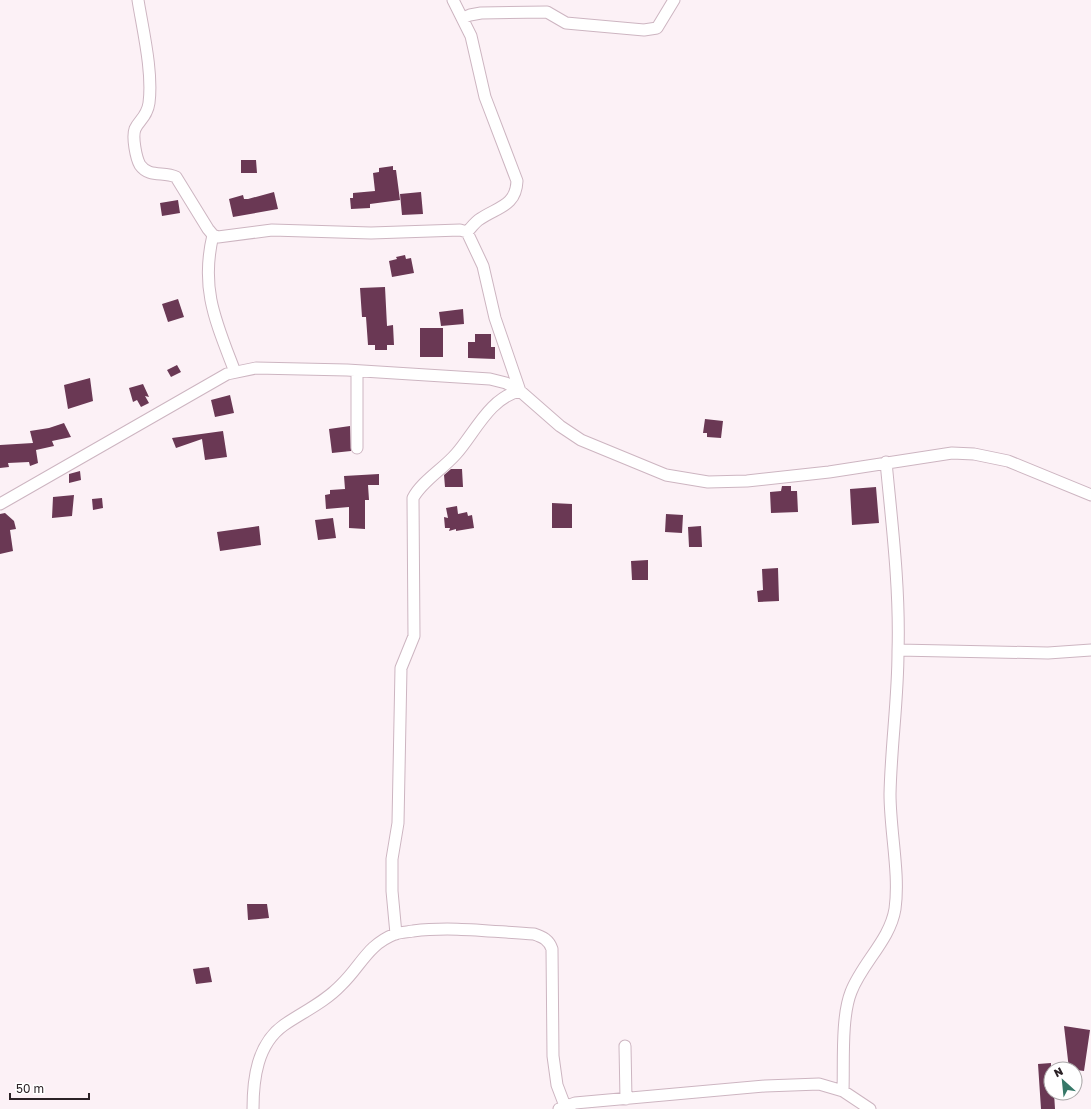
<svg xmlns="http://www.w3.org/2000/svg" width="1091" height="1109" font-family="'Golos Text',sans-serif">
	<style>
		.building { fill: #6a3854 }
		.lines { fill: none; stroke-linecap: round; stroke-linejoin: round }
		.minor-casing { stroke: #cdb5c1; stroke-width: 13 }
		.minor { stroke: #fff; stroke-width: 11 }
	</style>
	<rect width="100%" height="100%" fill="#fcf1f6"/>
	<!-- building -->
	<path class="building" d="M241,160H256L257,173H241Z
		M393,166V170H396L400,200L370,204V208L351,209L350,198H353V193L375,191L373,173L379,172V168Z
		M274,192L278,209L233,217L229,199L243,195L244,199H248Z
		M421,192L423,214L402,215L400,194Z
		M178,200L180,213L162,216L160,203Z
		M405,255L406,259L411,258L414,273L392,277L389,261L397,259L396,257Z
		M385,287L387,326L393,325L394,345H387V350H375V345H368L366,317H362L360,288Z
		M178,299L184,317L168,322L162,304Z
		M463,309L464,324L441,326L439,312Z
		M420,328H443V357H420Z
		M475,334H491V347H495V359L468,358V342H475Z
		M177,365L181,372L171,377L167,370Z
		M90,378L93,401L68,409L64,385Z
		M143,384L149,397L145,396L149,403L141,407L137,400L133,402L129,388Z
		M230,395L234,413L215,417L211,400Z
		M705,419L723,421L721,438L707,437V433H703Z
		M64,423L71,437L52,441L54,446L36,450L38,463L30,466L29,462L8,463L9,467L0,468V445L33,443L30,431L49,428Z
		M350,426L351,451L332,453L329,429Z
		M223,431L227,457L205,460L202,439L176,448L172,438Z
		M451,469H462L463,487H445L444,475Z
		M80,471L81,480L69,483V474Z
		M379,474V485H368L369,500H365V529L349,528V507L326,509L325,495L330,494V490L345,489L344,476Z
		M782,486H791V491H797L798,512L771,513L770,492L781,491Z
		M876,487L879,523L852,525L850,489Z
		M74,495L72,516L52,518L53,497Z
		M102,498L103,508L93,510L92,499Z
		M552,503L572,504V528H552Z
		M457,506L458,514L467,512L468,516L472,515L474,528L456,531V529L449,531L450,528H445L444,517L448,518L446,508Z
		M5,513L14,521L16,529L10,530L13,551L0,554V514Z
		M666,514L683,515L682,533L665,532Z
		M333,518L336,538L318,540L315,520Z
		M259,526L261,545L220,551L217,532Z
		M701,526L702,547H689L688,527Z
		M648,560V580H632L631,561Z
		M778,568L779,601L758,602L757,591L763,590L762,569Z
		M247,904H267L269,918L248,920Z
		M209,967L212,982L196,984L193,969Z
		M1064,1026L1090,1030L1084,1071L1069,1069Z
		M1051,1063V1093H1054L1055,1109H1041L1038,1064Z"/>
	<g class="lines">
		<!-- minor casing -->
		<g class="minor-casing">
			<path id="minor" d="M138,0C143,31 153,72 149,103C147,117 139,120 135,129C132,137 136,158 140,165C149,178 164,171 176,177L208,229L213,235L218,237L272,230L371,233L460,230L467,232L483,266L495,318L520,391C490,397 474,434 456,454C443,469 422,481 413,498L414,636L401,668L398,823L392,859V891L396,934
				M453,0L471,36L485,97L517,181C516,206 498,207 480,219C475,222 471,228 467,232
				M463,18L470,15L481,13L547,12L566,23L644,30L657,28L674,0
				M213,235C200,289 216,322 235,372
				M357,371V448
				M0,504L227,374L256,368L347,370L490,379L506,383L520,391L560,426L581,440L666,475L708,482L747,481L829,472L952,453L974,454L1008,461L1091,495
				M898,650L1048,653L1091,650
				M625,1046L626,1099
				M843,1091C844,1063 841,1017 851,992C862,963 890,940 895,909C900,874 890,831 890,794C891,746 898,699 898,652C900,589 892,525 886,462
				M253,1109C253,1079 257,1044 284,1025C303,1012 325,1002 341,985C361,966 367,945 395,934C401,932 408,932 413,931C453,926 494,932 534,934C543,937 549,940 552,949L553,1056L557,1085L565,1106
				M559,1109L575,1103L765,1086L819,1084L843,1091L870,1109"/>
		</g>
		<!-- minor -->
		<use href="#minor" class="minor"/>
	</g>
	<!-- north arrow -->
	<g transform="translate(1063 1081) rotate(333)"><circle r="19" fill="#ffffff" stroke="#aaa7a8"/>
	<path d="M0-3L7 15L0 10L-7 15Z" fill="#367868"/>
	<text y="-6" font-size="11" font-weight="bold" text-anchor="middle" fill="#2b2226">N</text>
	</g>
	<!-- scale -->
	<path d="M10 1093v6h79v-6" fill="none" stroke="#2b2226" stroke-width="2"/>
	<text x="16" y="1093" font-size="12" fill="#2b2226" stroke="#ffffff" stroke-width="3" paint-order="stroke">50 m</text>
</svg>
